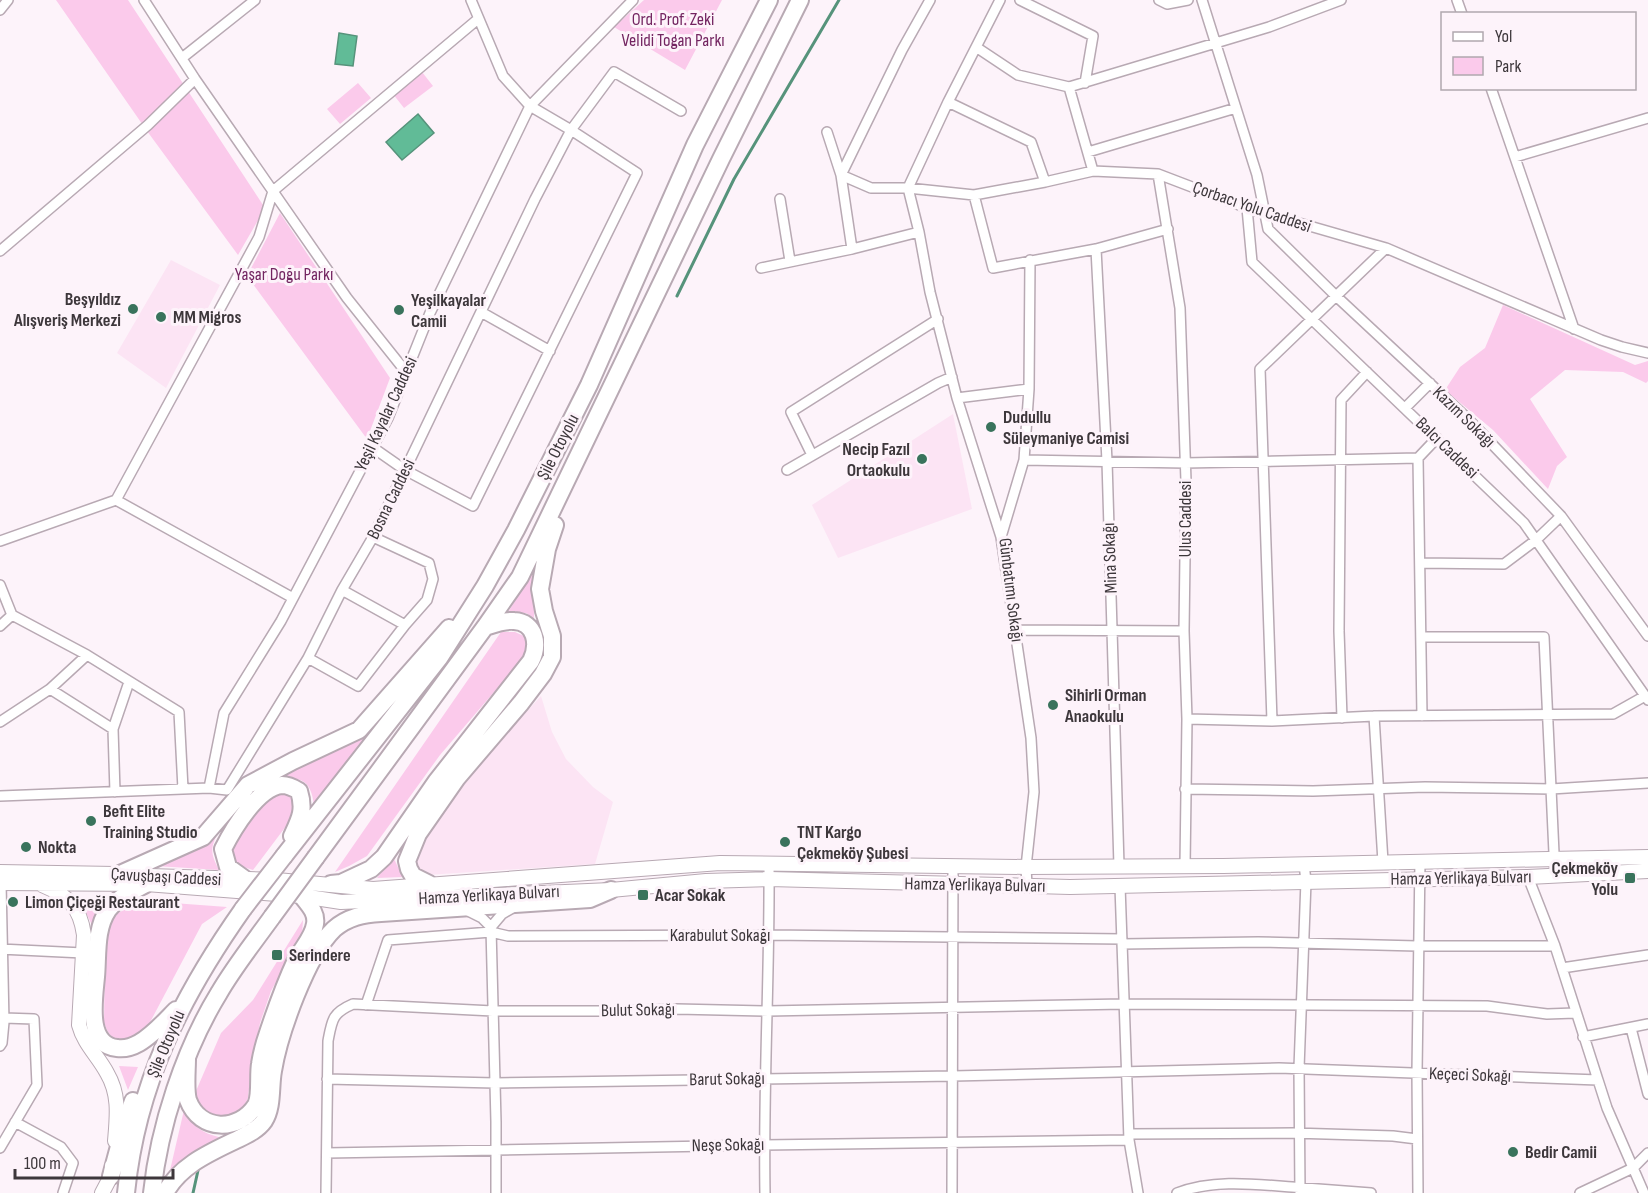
<svg xmlns="http://www.w3.org/2000/svg" width="1648" height="1193" font-family="'Sofia Sans Condensed',sans-serif">
	<style>
		.built { fill: #fce4f4 }
		.green { fill: #fbcaeb }
		.water { fill: #61bb97; stroke: #56937b; stroke-width: 1.5 }
		.lines { fill: none; stroke-linecap: round; stroke-linejoin: round }
		.stream { stroke: #56937b; stroke-width: 3 }
		.minor-casing { stroke: #b8a9b3; stroke-width: 12 }
		.secondary-casing { stroke: #b8a9b3; stroke-width: 16 }
		.trunk-casing { stroke: #b8a9b3; stroke-width: 20 }
		.minor { stroke: #fff; stroke-width: 9 }
		.secondary { stroke: #fff; stroke-width: 14 }
		.trunk { stroke: #fff; stroke-width: 16 }
		.trunk-bridge-casing { stroke: #b8a9b3; stroke-width: 20; stroke-linecap: butt }
		.trunk-bridge { stroke: #fff; stroke-width: 16 }
		.poi-dot { fill: #39735c; stroke: #fdf3fa; stroke-width: 2 }
		.labels { text-anchor: middle; dominant-baseline: central; stroke-width: 6; stroke-linejoin: round; paint-order: stroke }
		.park-label { font-size: 18px; fill: #732561; stroke: #fdf3fa }
		.street-label { font-size: 18px; fill: #3d373b; stroke: #fdf3fa }
		.poi-label { font-size: 18px; font-weight: bold; fill: #3d373b; stroke: #fdf3fa; text-anchor: start }
	</style>
	<rect width="100%" height="100%" fill="#fdf3fa"/>
	<!-- built -->
	<path class="built" d="M171,260L220,285L166,388L117,353Z
		M953,414L972,509L838,558L812,505Z
		M541,696L552,732L566,759L593,787L613,802L595,864L427,875L418,871L411,859L453,791Z"/>
	<!-- green -->
	<path class="green" d="M56,0H128L265,208L238,255L147,131Z
		M644,0H722L685,70L614,27Z
		M422,72L433,86L404,108L393,94Z
		M358,83L371,98L340,124L327,109Z
		M280,213L390,378L367,439L247,276Z
		M1503,305L1635,365L1648,361V381L1646,383L1623,372L1565,370L1530,399L1567,457L1557,466L1548,489L1493,430L1445,390L1460,367L1485,348Z
		M534,570V618L526,613L507,614Z
		M501,632H515L526,637L528,642L525,656L440,755L367,856L349,866L335,872Z
		M369,732L314,805C311,781 302,777 279,778Z
		M279,793H289L294,797L293,817L253,870L237,865L230,859V846L271,797Z
		M217,834C210,850 211,854 219,870L156,866Z
		M393,857L403,877L377,878Z
		M76,897L107,898L99,911L93,927L85,911Z
		M146,901L227,907L202,924L147,1028L125,1043C112,1039 108,1035 104,1022L105,938L111,923L118,913L133,905Z
		M303,920L302,935L271,991L260,1023L251,1070L248,1098L243,1109L227,1120L204,1113L197,1102L196,1091L221,1033L253,1000Z
		M119,1066L138,1067L128,1090Z
		M184,1110C198,1131 201,1132 225,1139L168,1179Z"/>
	<!-- water -->
	<path class="water" d="M339,33L357,36L353,66L335,64Z
		M418,114L434,133L402,160L386,142Z"/>
	<g class="lines">
		<!-- stream -->
		<path class="stream" d="M677,296L734,179L839,0
			M193,1193L199,1166"/>
		<!-- minor casing -->
		<g class="minor-casing">
			<path id="minor" d="M144,0L195,79L347,298L406,372
				M1000,0L948,102L908,188L919,232L930,292L957,398L1001,537
				M1020,0L1093,36L1085,83
				M1159,0L1167,4L1188,0
				M1202,0L1257,175L1268,229L1336,296L1468,419L1561,516L1648,636
				M1457,0L1462,14
				M0,10L8,0
				M976,47L1018,75L1069,87L1269,27L1341,0
				M182,58L255,0
				M1069,87L1093,171
				M1491,88L1574,329
				M948,102L1031,142L1045,182
				M827,132L841,175L852,249
				M1088,152L1236,108
				M1515,157L1648,118
				M1158,174L1180,308L1186,481L1184,631L1187,719L1185,866
				M841,175L871,188H908L974,195L1045,182L1093,171L1158,174L1247,208L1386,248L1601,340L1622,347L1648,353
				M841,175L902,50L930,0
				M974,195L993,268L1096,249L1168,229
				M780,199L790,261
				M1247,208L1252,262L1524,523L1648,700
				M1096,249L1107,461L1119,866
				M0,251L148,125L195,79
				M761,268L852,249L919,232
				M481,312L550,351
				M957,398L1029,389
				M1405,408L1430,383
				M372,447L405,470L473,506L637,173L571,130L530,106L503,76L471,0
				M812,455L791,412L938,319
				M1418,458L1422,716
				M1024,460L1185,463L1418,458L1437,438
				M787,470L938,383L952,377
				M116,500L259,237L273,191L478,19
				M116,500L293,598
				M0,541L116,500
				M1420,563L1504,564L1536,540L1561,516
				M0,585L12,615
				M342,590L405,625
				M0,626L12,615
				M1015,630L1184,631
				M1421,637H1544L1555,875
				M87,655L179,712L183,789
				M308,658L358,686L405,625L427,600L433,579L429,563L373,537
				M50,689L113,729L115,792
				M1374,716L1383,862
				M1342,718L1339,631L1341,400L1367,372
				M1187,719L1272,721L1374,716L1613,714L1645,696
				M1272,721L1260,369L1386,248
				M0,722L50,689L87,655L12,615
				M113,729L129,682
				M209,788L224,713L281,621L388,418L430,313L530,106L633,0
				M1185,789L1313,791L1425,787L1551,789L1648,783
				M0,796L209,788L227,790L308,658L342,590L373,537L535,199L571,130L614,72L681,111
				M1027,886L1026,867L1034,792L1031,738L1001,537L1024,460L1029,389L1030,260
				M1120,886L1129,1140L1138,1193
				M466,910L482,918L491,927L502,914L514,907
				M491,928L496,1122V1193
				M1122,944L1258,942L1417,946H1555
				M0,949L83,953
				M1562,968L1648,955
				M366,1005L388,940L491,932L508,936L768,935L1122,939
				M1631,1028L1648,1094
				M1583,1037L1648,1024
				M0,1046L2,1043L4,1022L1,883
				M327,1079L495,1083L953,1076L1279,1068L1598,1080L1555,946L1528,877
				M1598,1080L1607,1108L1644,1193
				M15,1122L61,1147L73,1163L63,1193
				M1129,1134L1293,1133L1393,1136L1417,1139
				M0,1148L37,1085L34,1019L4,1018
				M327,1153L764,1145L1129,1140
				M326,1193L328,1041C332,1020 332,1013 353,1004L493,1011H613L677,1009L768,1011L1124,1004L1487,1006L1547,1014L1575,1013
				M765,1193C763,1083 770,973 769,863
				M952,1193L953,866
				M1177,1193C1213,1179 1254,1184 1292,1187C1319,1189 1345,1191 1371,1193
				M1300,1193L1299,1068L1306,881L1304,864
				M1418,1193L1417,1072L1420,861
				M1580,1193L1633,1168L1648,1153"/>
		</g>
		<!-- secondary casing -->
		<g class="secondary-casing">
			<path id="secondary" d="M0,872L115,874
				M149,876L277,880L373,889L720,863L1026,867L1223,866L1648,857
				M0,883L146,884L302,896L341,902L611,890L706,881L769,879L1070,887L1528,877L1648,871
				M42,885C68,896 80,906 84,935L79,1025C84,1044 98,1056 107,1073C120,1095 117,1117 115,1141
				M102,1193L111,1176L112,1166"/>
		</g>
		<!-- trunk casing -->
		<g class="trunk-casing">
			<path id="trunk" d="M284,856L440,657L485,586L516,530L589,385L695,145L769,0
				M316,857L485,627L520,577L721,159L800,0
				M118,875L203,837L248,785L293,761L359,730L449,628
				M246,880L228,867L223,849C233,829 258,787 282,785C289,785 294,788 299,791C305,810 300,819 292,836
				M146,884C133,891 117,898 108,910C95,929 98,956 96,977C94,999 86,1045 117,1048C124,1049 132,1047 139,1043C153,1035 165,1021 176,1010
				M331,884L341,883L371,869L384,857L436,782L531,661C539,645 536,622 514,621C504,620 494,624 485,627
				M429,884L413,876L409,869L407,861L418,834L457,778L521,703L543,674L552,657V636L544,611L540,589L547,549L555,525
				M187,1059C187,1070 185,1090 188,1100C200,1132 239,1132 256,1105C261,1096 258,1075 260,1064C261,1057 263,1049 265,1042C274,1014 284,986 296,960C302,948 313,938 315,924C317,913 309,905 302,896
				M111,1176L125,1124L133,1101
				M126,1193C137,1084 181,997 243,909
				M152,1193C159,1127 184,1050 219,993C234,967 254,942 272,917
				M165,1193C180,1166 207,1154 234,1141C244,1136 257,1131 264,1121C273,1107 270,1087 273,1071C279,1034 307,955 334,929C348,917 363,914 381,913L590,899L611,890"/>
		</g>
		<!-- minor -->
		<use href="#minor" class="minor"/>
		<!-- secondary -->
		<use href="#secondary" class="secondary"/>
		<!-- trunk -->
		<use href="#trunk" class="trunk"/>
		<!-- trunk-bridge casing -->
		<g class="trunk-bridge-casing">
			<path id="trunk-bridge" d="M243,909L284,856
				M272,917L316,857"/>
		</g>
		<!-- trunk-bridge -->
		<use href="#trunk-bridge" class="trunk-bridge"/>
	</g>
	<!-- markers -->
	<g class="poi-dot">
		<circle cx="133" cy="309" r="6"/>
		<circle cx="399" cy="310" r="6"/>
		<circle cx="161" cy="317" r="6"/>
		<circle cx="991" cy="427" r="6"/>
		<circle cx="922" cy="459" r="6"/>
		<circle cx="1053" cy="705" r="6"/>
		<circle cx="91" cy="821" r="6"/>
		<circle cx="785" cy="842" r="6"/>
		<circle cx="26" cy="847" r="6"/>
		<rect x="1624" y="872" width="12" height="12" rx="3"/>
		<rect x="637" y="889" width="12" height="12" rx="3"/>
		<circle cx="13" cy="902" r="6"/>
		<rect x="271" y="949" width="12" height="12" rx="3"/>
		<circle cx="1513" cy="1152" r="6"/>
	</g>
	<g class="labels">
		<!-- park labels -->
		<g class="park-label">
			<text x="673" y="19">Ord. Prof. Zeki<tspan x="673" dy="21">Velidi Togan Parkı</tspan></text>
			<text x="284" y="274">Yaşar Doğu Parkı</text>
		</g>
		<!-- street labels -->
		<g class="street-label">
			<text transform="translate(1252 207) rotate(19)">Çorbacı Yolu Caddesi</text>
			<text transform="translate(386 414) rotate(-65)">Yeşil Kayalar Caddesi</text>
			<text transform="translate(1464 417) rotate(44)">Kazım Sokağı</text>
			<text transform="translate(558 447) rotate(-63)">Şile Otoyolu</text>
			<text transform="translate(1447 448) rotate(44)">Balcı Caddesi</text>
			<text transform="translate(391 499) rotate(-64)">Bosna Caddesi</text>
			<text transform="translate(1185 519) rotate(-90)">Ulus Caddesi</text>
			<text transform="translate(1110 558) rotate(-92)">Mina Sokağı</text>
			<text transform="translate(1011 590) rotate(83)">Günbatımı Sokağı</text>
			<text transform="translate(166 877) rotate(3)">Çavuşbaşı Caddesi</text>
			<text transform="translate(1461 878) rotate(-1)">Hamza Yerlikaya Bulvarı</text>
			<text transform="translate(975 885) rotate(1)">Hamza Yerlikaya Bulvarı</text>
			<text transform="translate(489 895) rotate(-3)">Hamza Yerlikaya Bulvarı</text>
			<text x="720" y="935">Karabulut Sokağı</text>
			<text transform="translate(638 1010) rotate(-1)">Bulut Sokağı</text>
			<text transform="translate(166 1044) rotate(-67)">Şile Otoyolu</text>
			<text transform="translate(1470 1075) rotate(2)">Keçeci Sokağı</text>
			<text transform="translate(727 1079) rotate(-1)">Barut Sokağı</text>
			<text transform="translate(728 1145) rotate(-1)">Neşe Sokağı</text>
		</g>
		<!-- poi labels -->
		<g class="poi-label">
			<text x="121" y="299" text-anchor="end">Beşyıldız<tspan x="121" dy="21">Alışveriş Merkezi</tspan></text>
			<text x="411" y="300">Yeşilkayalar<tspan x="411" dy="21">Camii</tspan></text>
			<text x="173" y="317">MM Migros</text>
			<text x="1003" y="417">Dudullu<tspan x="1003" dy="21">Süleymaniye Camisi</tspan></text>
			<text x="910" y="449" text-anchor="end">Necip Fazıl<tspan x="910" dy="21">Ortaokulu</tspan></text>
			<text x="1065" y="695">Sihirli Orman<tspan x="1065" dy="21">Anaokulu</tspan></text>
			<text x="103" y="811">Befit Elite<tspan x="103" dy="21">Training Studio</tspan></text>
			<text x="797" y="832">TNT Kargo<tspan x="797" dy="21">Çekmeköy Şubesi</tspan></text>
			<text x="38" y="847">Nokta</text>
			<text x="1618" y="868" text-anchor="end">Çekmeköy<tspan x="1618" dy="21">Yolu</tspan></text>
			<text x="655" y="895">Acar Sokak</text>
			<text x="25" y="902">Limon Çiçeği Restaurant</text>
			<text x="289" y="955">Serindere</text>
			<text x="1525" y="1152">Bedir Camii</text>
		</g>
	</g>
	<!-- legend -->
	<rect x="1441" y="12" width="195" height="78" fill="#fdf3fa" stroke="#b0a8ae" stroke-width="1.5"/>
	<rect x="1453" y="32" width="30" height="9" fill="#ffffff" stroke="#b0a8ae" stroke-width="1.5"/>
	<text x="1495" y="42" font-size="18" fill="#3d373b">Yol</text>
	<rect x="1453" y="57" width="30" height="18" fill="#fbcaeb" stroke="#b0a8ae" stroke-width="1.5"/>
	<text x="1495" y="72" font-size="18" fill="#3d373b">Park</text>
	<!-- scale -->
	<path d="M15 1169v9h158v-9" fill="none" stroke="#3d373b" stroke-width="3"/>
	<text x="24" y="1169" font-size="18" fill="#3d373b" stroke="#fdf3fa" stroke-width="4.5" paint-order="stroke">100 m</text>
</svg>
